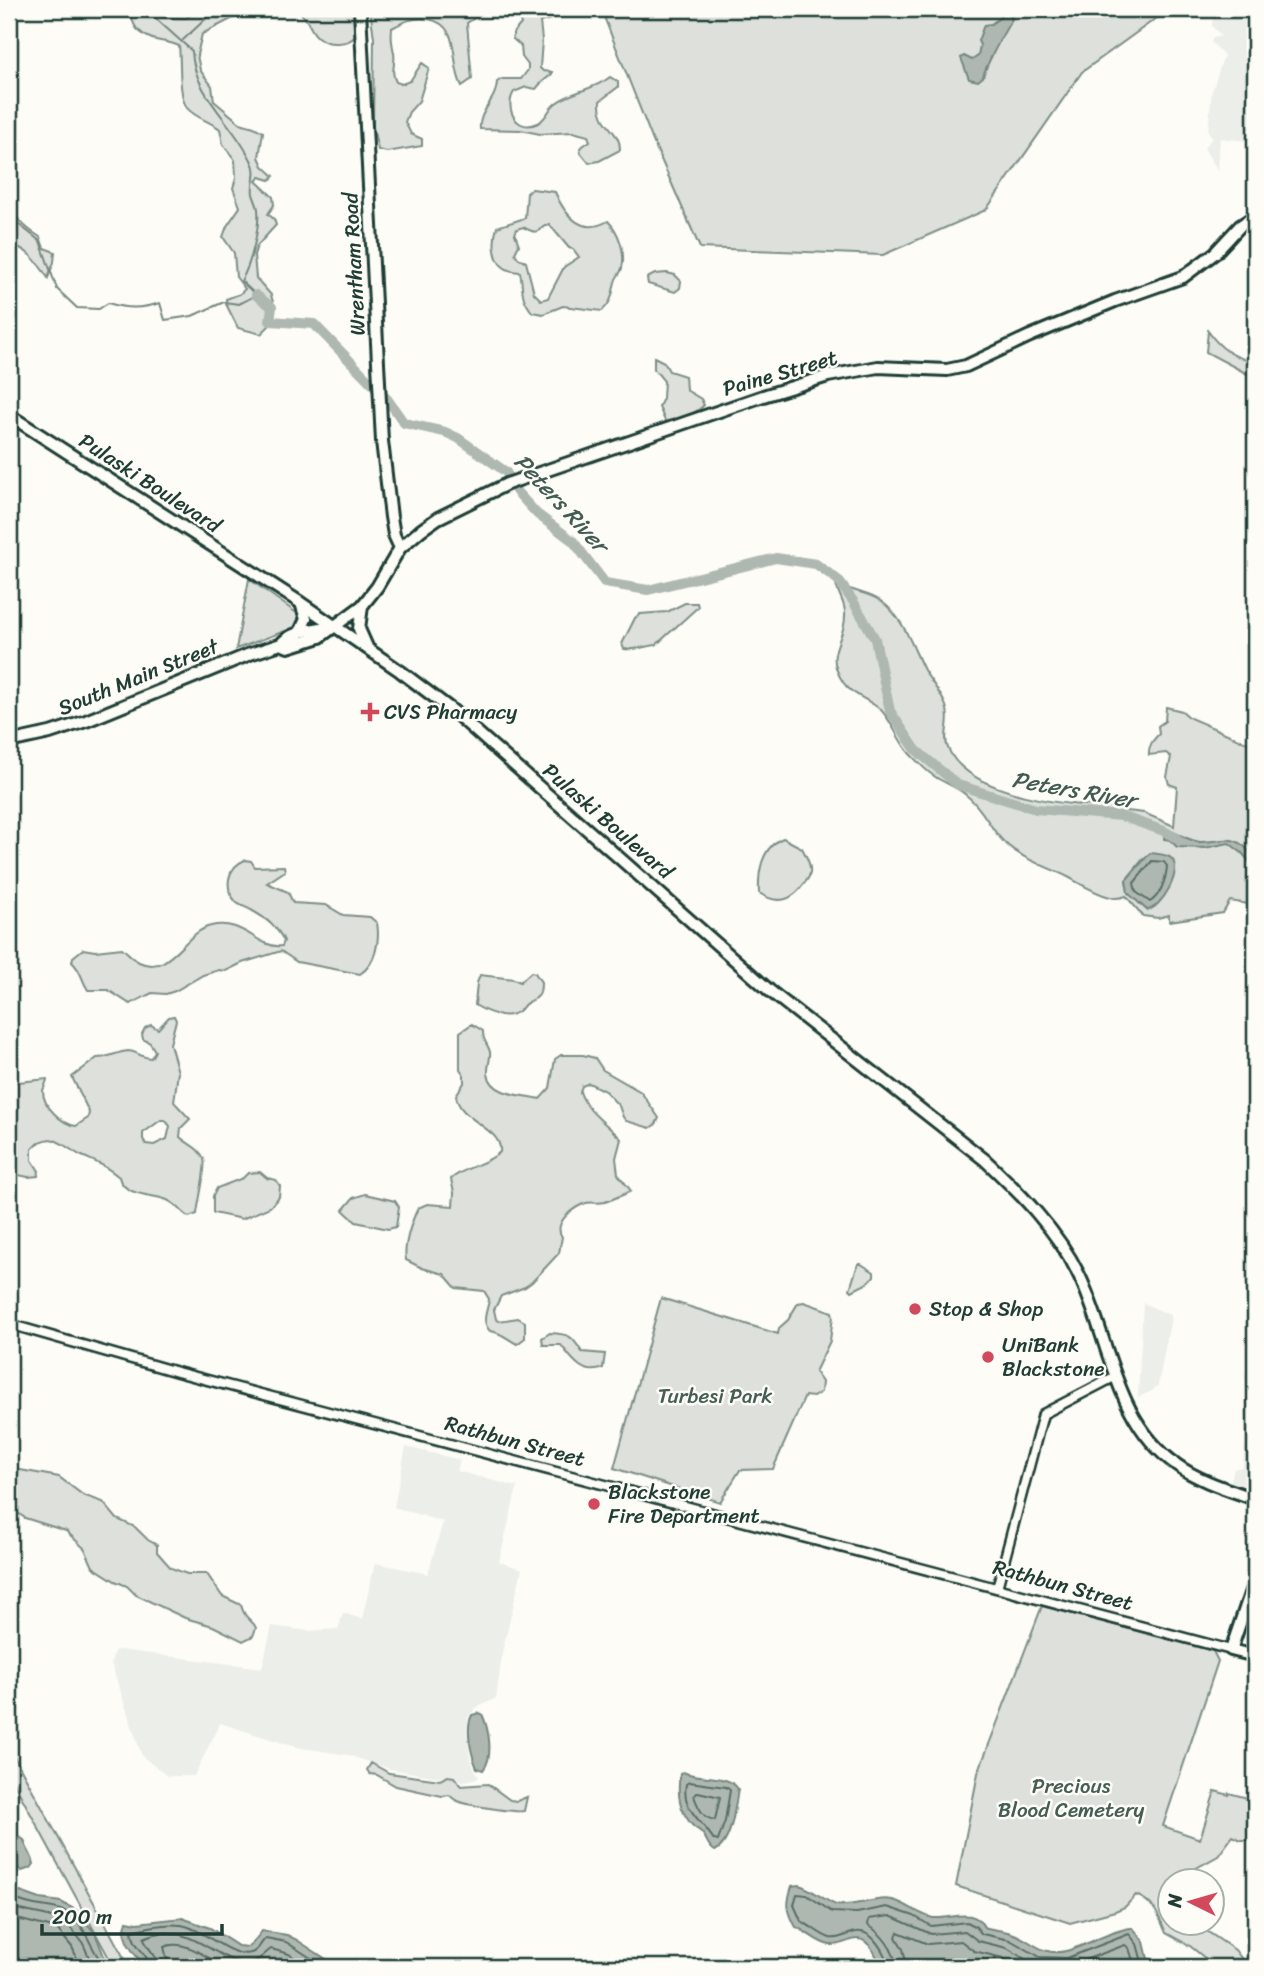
<svg xmlns="http://www.w3.org/2000/svg" width="1264" height="1976" font-family="Sriracha,sans-serif">
	<style>
		.built { fill: #eceee9 }
		.green { fill: #dde0db; stroke: #7e8e88; stroke-width: 2; fill-rule: evenodd }
		.water { fill: #aeb8b1; stroke: #75877f; stroke-width: 2 }
		.lines { fill: none; stroke-linecap: round; stroke-linejoin: round }
		.shore { stroke: #586e66; stroke-width: 2 }
		.stream { stroke: #75877f; stroke-width: 2 }
		.river { stroke: #aeb8b1; stroke-width: 10 }
		.minor-casing { stroke: #1f3d34; stroke-width: 13 }
		.major-casing { stroke: #1f3d34; stroke-width: 16 }
		.minor { stroke: #fdfcf7; stroke-width: 8 }
		.major { stroke: #fdfcf7; stroke-width: 10 }
		.poi-dot { fill: #d1495b; stroke: #fdfcf7; stroke-width: 2.5 }
		.labels { text-anchor: middle; dominant-baseline: central; stroke-width: 5; stroke-linejoin: round; paint-order: stroke }
		.street-label { font-size: 21px; fill: #1f3d34; stroke: #fdfcf7 }
		.poi-label { font-size: 21px; fill: #1f3d34; stroke: #fdfcf7; text-anchor: start }
		.park-label { font-size: 21px; fill: #455e55; stroke: #fdfcf7 }
		.water-label { font-size: 23px; font-style: italic; fill: #435c53; stroke: #fdfcf7 }
	</style>
	<rect width="100%" height="100%" fill="#fdfcf7"/>
	<filter id="ink" filterUnits="userSpaceOnUse"><feTurbulence type="fractalNoise" baseFrequency=".0143" numOctaves="2"/><feDisplacementMap in="SourceGraphic" scale="14" xChannelSelector="R" yChannelSelector="G"/><feConvolveMatrix kernelMatrix="1 2 1 2 8 2 1 2 1" color-interpolation-filters="sRGB"/></filter>
	<g filter="url(#ink)">
		<!-- built -->
		<path class="built" d="M1214,9H1255V142L1220,138L1218,171L1204,148L1212,138L1208,131L1212,91L1224,55L1211,42L1213,38L1221,36L1212,26Z
			M1143,1303L1170,1315L1171,1318L1158,1385L1152,1391L1138,1397Z
			M1248,1365H1255V1498L1229,1487L1234,1469L1243,1467L1248,1393L1245,1377Z
			M406,1447L460,1460L457,1471L517,1487L499,1562L522,1569L503,1648L496,1698L476,1708L468,1717L467,1733L470,1759L479,1778L464,1781L390,1769L348,1755L296,1747L220,1723L194,1776H167L142,1756L111,1663L114,1651L119,1650L262,1668L272,1626L308,1631L338,1629L343,1613L362,1619L375,1563L428,1574L443,1522L394,1507Z"/>
		<!-- green -->
		<path class="green" d="M126,9H151L163,17L186,18L200,9H262L239,15L202,34L197,55L200,70L212,86L214,101L240,123L254,127L263,132L259,157L263,166L274,176L270,180L260,177L256,181L273,197L274,205L268,214L274,219L276,225L257,246L254,255L256,278L271,295L275,309L271,324L261,334L238,328L226,304V299L240,294L245,289L236,277L234,253L223,237L227,226L240,207L233,188L236,178L235,160L223,144L220,129C211,122 194,117 187,108C178,95 181,60 179,46C164,39 152,44 137,29C132,23 132,15 126,9Z
			M295,9H357C357,16 360,30 355,36C349,45 327,45 319,38C308,30 311,19 295,9Z
			M370,9H482L481,14L467,23L472,79L462,86C449,64 463,25 428,19C413,17 405,21 392,28C391,38 392,43 394,53C396,64 390,71 396,82L402,84L410,81L422,63L429,68L419,101L409,112L405,122L411,134L422,139V146L387,152L378,150L373,128L374,38Z
			M516,9H567L558,17L540,22L542,40L540,68L543,71L552,72V74L541,83L536,89L526,87L514,92C504,107 516,134 538,123C547,118 548,109 556,103C572,91 594,90 610,77L618,82V87L600,101C598,127 621,129 620,150L599,161L589,163L581,153L580,148L590,141L588,136L573,132L540,134L521,130L480,129C478,111 497,100 497,82L502,79H521L528,70V65L522,57L521,46L513,39V33L521,24Z
			M601,9H1169L1082,72L986,210L883,255L700,248L653,141Z
			M532,189L555,192C565,216 582,236 608,221C619,232 626,253 622,268C621,274 616,276 615,282C612,295 612,302 602,311L563,306L543,314L532,312C519,295 524,290 520,272C517,271 512,272 509,270C492,264 493,240 497,227L525,218L527,193ZM549,224L569,248L573,249L579,257L564,267L548,298L541,300L534,293L526,262L518,258L515,253L519,245L515,234L517,229L523,227C542,237 535,229 549,224Z
			M9,196L14,200L11,209C18,222 28,230 40,237L44,248L55,252L54,262L48,278C38,263 28,248 9,244Z
			M667,273L675,275L681,281L680,288L675,292L648,284L647,278L655,274Z
			M1208,331C1221,350 1233,356 1255,363V378L1206,352Z
			M654,357L664,362L669,371L685,376L686,390L701,399L704,405C695,415 678,420 665,421L659,407L663,398L664,381L654,369Z
			M249,579L298,614L300,622L296,627L236,649Z
			M839,582C844,585 848,589 853,590C864,594 873,595 882,602C904,618 912,646 924,670C931,682 941,693 946,706C952,721 942,735 948,748C967,795 1074,809 1118,805L1127,811L1144,813L1174,826L1177,787L1169,784L1167,777L1171,757L1166,753L1149,755C1148,746 1153,740 1159,734L1158,726L1165,721L1166,707L1182,711L1190,718L1255,746V905L1230,901L1223,913L1169,921V915L1158,918L1143,916L1126,896C1121,898 1116,899 1110,897C1095,893 1081,884 1068,877C1044,865 1022,860 1003,841C989,827 983,808 966,795C957,787 944,783 934,776C925,770 918,762 910,754C898,741 892,721 881,710C869,699 851,695 843,682C822,650 847,642 845,611C844,602 839,594 836,586ZM1143,859L1147,910C1136,900 1129,896 1126,880Z
			M685,603H697L698,607L656,645C646,646 633,651 624,649L622,644L635,618L640,614L667,612Z
			M783,838L802,848C805,854 810,862 810,869C811,876 807,880 803,885C791,902 776,904 759,893C758,872 762,847 783,838Z
			M245,860L251,861L255,867L284,866L285,871L267,883L288,892L293,903L326,905L343,915L370,917L377,923C380,940 376,964 360,974L297,962L281,951L242,963L226,971L219,970L203,975L175,991L166,994L152,993L130,1004L108,990H88C80,978 83,973 72,962L73,957L83,949L95,951L122,948C127,952 133,959 139,962C170,977 184,932 211,926C243,918 258,949 282,946L284,941C278,928 264,917 251,910C247,907 240,906 236,902C223,887 228,867 245,860Z
			M531,972L535,973L541,982C541,997 538,997 527,1003C523,1005 522,1009 519,1011C506,1021 486,1012 475,1005L477,983L480,975L514,979L520,982Z
			M174,1016L176,1020L170,1044L178,1072L174,1102L190,1119L181,1128L180,1137C187,1144 200,1148 204,1159C207,1166 198,1203 197,1214L189,1217C181,1212 177,1204 167,1200C152,1194 123,1196 119,1177C103,1164 97,1163 80,1155C62,1146 51,1128 32,1149V1160L39,1171L38,1176L28,1177L9,1173V1083L47,1079C47,1080 44,1089 43,1090C42,1106 62,1124 76,1126L88,1118L89,1112L72,1077L97,1058C108,1058 117,1052 128,1051C136,1051 142,1058 151,1058L155,1051L150,1043L143,1039L142,1034L145,1028L151,1025L158,1029L169,1017ZM161,1120H165L170,1126L167,1139L154,1145L146,1144L143,1139V1133Z
			M472,1024L483,1031C482,1041 488,1043 490,1052C491,1059 487,1067 488,1074C492,1096 524,1095 540,1099L550,1088L555,1059L561,1055H583L595,1058L603,1070L641,1092L659,1118L656,1124L650,1128L626,1121L623,1117L619,1106L605,1091L589,1083L582,1086L580,1092C587,1112 607,1124 621,1139L616,1158L618,1174L631,1191C623,1195 613,1199 605,1202C597,1204 590,1201 583,1204C570,1210 553,1224 562,1237L559,1253L532,1282L525,1287L501,1296L494,1310L496,1319L499,1321L518,1318L525,1322V1338L517,1344C507,1339 501,1332 490,1331C480,1320 488,1311 489,1299L484,1291L456,1288L444,1274L422,1268L406,1260C403,1246 412,1220 418,1208L427,1204L453,1206L454,1193L451,1179C466,1166 486,1165 500,1152C503,1128 458,1121 456,1095L464,1083V1075L460,1069V1032Z
			M260,1172L267,1178L276,1180L280,1186L279,1197L270,1207L242,1219L213,1213V1196L217,1188L243,1178L248,1173Z
			M365,1194L395,1201L399,1207L396,1227L388,1229L356,1222L343,1210L353,1198Z
			M858,1264H861L874,1272V1276L866,1284L852,1291L850,1289Z
			M661,1298L778,1334L779,1328L788,1320L798,1303L804,1302L832,1312L833,1316L830,1341L815,1372L822,1382L821,1392L813,1397L805,1396L773,1469L740,1470L720,1502L614,1468Z
			M550,1333C570,1334 572,1336 582,1352L605,1354L603,1368C583,1377 571,1358 561,1345H543L542,1338Z
			M9,1468L59,1477L83,1495L103,1502L117,1519L135,1527L148,1540L157,1545V1552L171,1568L187,1574H207L222,1596L241,1605C245,1621 253,1619 256,1628L253,1636L243,1641L213,1626L185,1618L136,1595L127,1586L115,1581L93,1567L85,1549L66,1531L25,1518L18,1513L9,1499Z
			M1042,1606L1213,1651L1218,1661L1163,1826L1200,1839L1215,1791L1229,1795V1793L1255,1800V1840H1241L1233,1836L1218,1856L1191,1871L1186,1881L1170,1882V1924H1196L1235,1950L1245,1963L1243,1967H1216L1190,1946L1166,1933C1159,1916 1155,1903 1136,1895L1125,1907L1115,1911L1070,1923L956,1886L978,1773Z
			M9,1747L129,1967H114L9,1774Z
			M371,1763L389,1773L440,1780L448,1776L454,1777L461,1786L488,1784L510,1800L517,1801L527,1797L524,1811C516,1813 466,1805 458,1801C454,1800 452,1797 449,1795L442,1796L396,1786L377,1775L370,1774L367,1770Z"/>
		<!-- water -->
		<path class="water" d="M1005,14H1010L1012,19C1006,28 984,69 983,77L978,81L969,79L961,58L964,56L972,60L978,56L980,45L978,41L984,25L991,24Z
			M1165,828C1173,832 1193,842 1201,842C1229,841 1233,832 1255,857V868L1242,853L1229,843L1205,848L1177,847L1170,840L1164,839Z
			M1150,853C1156,854 1168,854 1172,859C1183,871 1161,909 1147,910L1128,893L1126,880Z
			M479,1713L482,1714C489,1729 494,1757 483,1770L477,1768C471,1754 465,1728 472,1715Z
			M683,1772C699,1780 728,1773 738,1789C735,1807 732,1843 715,1851C707,1846 708,1840 702,1833C700,1830 696,1829 693,1826C679,1811 677,1794 680,1774Z
			M9,1829L24,1840C26,1849 32,1855 34,1864L31,1868L22,1871L9,1861Z
			M799,1885C813,1889 829,1904 837,1905C856,1907 881,1895 896,1901C906,1904 925,1918 935,1918C952,1919 974,1907 984,1927C993,1930 1002,1930 1011,1933C1031,1939 1041,1957 1066,1951C1083,1947 1119,1927 1133,1928L1144,1942L1148,1959L1164,1964L1163,1967H881C878,1958 869,1938 857,1939C847,1940 840,1946 830,1945C817,1943 808,1932 796,1927C787,1911 786,1904 792,1886Z
			M9,1888L40,1899L61,1902L76,1910L95,1933L104,1956L116,1967H9Z
			M182,1918L210,1928L238,1946L248,1947L252,1944L262,1931L287,1935L297,1940L326,1959L334,1967H144C135,1952 119,1941 127,1921L137,1923Z"/>
		<g class="lines">
			<!-- shore -->
			<path class="shore" d="M1152,861L1164,862L1167,866C1166,879 1161,895 1150,902L1136,892L1134,883Z
				M689,1782L726,1787L730,1790L725,1821L718,1841L714,1840C703,1821 681,1810 686,1784Z
				M698,1792L720,1797L715,1820C703,1819 698,1807 694,1796Z
				M9,1897C19,1901 31,1905 41,1906C51,1908 60,1908 68,1913C88,1926 90,1953 107,1967
				M9,1906C42,1919 59,1908 82,1942C87,1950 88,1959 94,1967
				M9,1917L57,1929L72,1947L81,1967
				M150,1967C148,1953 133,1947 132,1931C146,1927 166,1923 181,1925C203,1928 231,1959 251,1953C259,1951 260,1943 266,1938L286,1942L325,1967
				M158,1967C158,1954 146,1949 144,1938C191,1916 222,1971 253,1962C261,1959 265,1953 271,1949L289,1954L308,1967
				M169,1967L164,1947C183,1938 207,1957 223,1967
				M888,1967C886,1954 873,1930 857,1932C847,1933 840,1940 830,1938C820,1935 811,1926 801,1921L794,1905L797,1894L807,1895L832,1912L857,1913L887,1907L914,1916L931,1926L967,1922L975,1926L982,1934L1010,1940L1040,1957L1067,1958L1129,1934L1137,1944L1142,1962L1151,1967
				M896,1967C895,1950 882,1934 868,1925L869,1919L890,1916L931,1934L965,1931L978,1941L1007,1948L1033,1964L1054,1967
				M907,1967L903,1949L896,1937L898,1932L928,1944L961,1941L974,1951L1003,1958L1018,1967
				M1066,1967L1125,1945L1129,1948L1135,1967"/>
			<!-- stream -->
			<path class="stream" d="M183,40L211,14L223,9
				M9,217L40,241L57,289L77,308L99,309L108,303C127,309 141,309 160,303L165,320L192,316L224,302L239,304L256,295L241,281C251,264 260,228 258,209C257,204 254,198 253,194C251,183 258,173 252,162C234,123 194,96 192,51L145,9"/>
			<!-- river -->
			<path class="river" d="M256,295L272,307L270,321L314,324L388,400L404,423L445,432L458,438L506,472L516,491L537,514L573,541L605,583L648,590L776,558L816,564L838,580L853,601L875,639L890,711L916,750L958,785L1036,809L1121,816L1164,831L1178,839"/>
			<!-- minor casing -->
			<g class="minor-casing">
				<path id="minor" d="M9,1324L177,1372L1231,1650
					M997,1588L1043,1414L1116,1376"/>
			</g>
			<!-- major casing -->
			<g class="major-casing">
				<path id="major" d="M360,9L382,441L391,517L394,535L400,548
					M9,415L301,603L400,671L453,711L770,991L985,1160C1020,1193 1058,1231 1079,1275C1110,1339 1114,1421 1177,1465C1199,1481 1230,1490 1255,1499
					M362,606L359,629L367,647
					M299,634L306,619L301,603
					M281,644C292,631 316,628 332,627
					M9,742L50,733L86,721L250,654L281,644L288,647L320,637L362,606L377,587L400,548L421,530L438,518L507,484L763,396L828,376L878,367L947,370L966,366L1030,336L1115,301L1183,277L1215,253L1240,226L1255,216
					M1255,1579L1231,1650L1255,1656"/>
			</g>
			<!-- minor -->
			<use href="#minor" class="minor"/>
			<!-- major -->
			<use href="#major" class="major"/>
		</g>
	</g>
	<!-- markers -->
	<g class="poi-dot">
		<path d="M366.5 701.5h7v7h7v7h-7v7h-7v-7h-7v-7h7z"/>
		<circle cx="915" cy="1309" r="7"/>
		<circle cx="988" cy="1357" r="7"/>
		<circle cx="594" cy="1504" r="7"/>
	</g>
	<g class="labels">
		<!-- street labels -->
		<g class="street-label">
			<text transform="translate(354 264) rotate(-93)">Wrentham Road</text>
			<text transform="translate(780 373) rotate(-16)">Paine Street</text>
			<text transform="translate(150 483) rotate(33)">Pulaski Boulevard</text>
			<text transform="translate(138 677) rotate(-22)">South Main Street</text>
			<text transform="translate(608 821) rotate(41)">Pulaski Boulevard</text>
			<text transform="translate(515 1441) rotate(15)">Rathbun Street</text>
			<text transform="translate(1063 1585) rotate(15)">Rathbun Street</text>
		</g>
		<!-- poi labels -->
		<g class="poi-label">
			<text x="384" y="712">CVS Pharmacy</text>
			<text x="929" y="1309">Stop &amp; Shop</text>
			<text x="1002" y="1345">UniBank<tspan x="1002" dy="24">Blackstone</tspan></text>
			<text x="608" y="1492">Blackstone<tspan x="608" dy="24">Fire Department</tspan></text>
		</g>
		<!-- park labels -->
		<g class="park-label">
			<text x="715" y="1396">Turbesi Park</text>
			<text x="1071" y="1786">Precious<tspan x="1071" dy="24">Blood Cemetery</tspan></text>
		</g>
		<!-- water labels -->
		<g class="water-label">
			<text transform="translate(561 503) rotate(47)">Peters River</text>
			<text transform="translate(1074 790) rotate(10)">Peters River</text>
		</g>
	</g>
	<!-- margin -->
	<rect width="1264" height="1976" fill="none" stroke="#fdfcf7" stroke-width="35"/>
	<rect x="18" y="18" width="1229" height="1941" fill="none" stroke="#1f3d34" stroke-width="2.5" filter="url(#ink)"/>
	<!-- north arrow -->
	<g transform="translate(1191 1902) rotate(275)"><circle r="33" fill="#fdfcf7" stroke="#a4b0a9" stroke-width="2"/>
	<path d="M0-5L12 26L0 18L-12 26Z" fill="#d1495b"/>
	<text y="-10" font-size="19" font-weight="bold" text-anchor="middle" fill="#1f3d34">N</text>
	</g>
	<!-- scale -->
	<path d="M42 1924v10h180v-10" fill="none" stroke="#1f3d34" stroke-width="3.5"/>
	<text x="52" y="1924" font-size="21" fill="#1f3d34" stroke="#fdfcf7" stroke-width="5" paint-order="stroke">200 m</text>
</svg>
